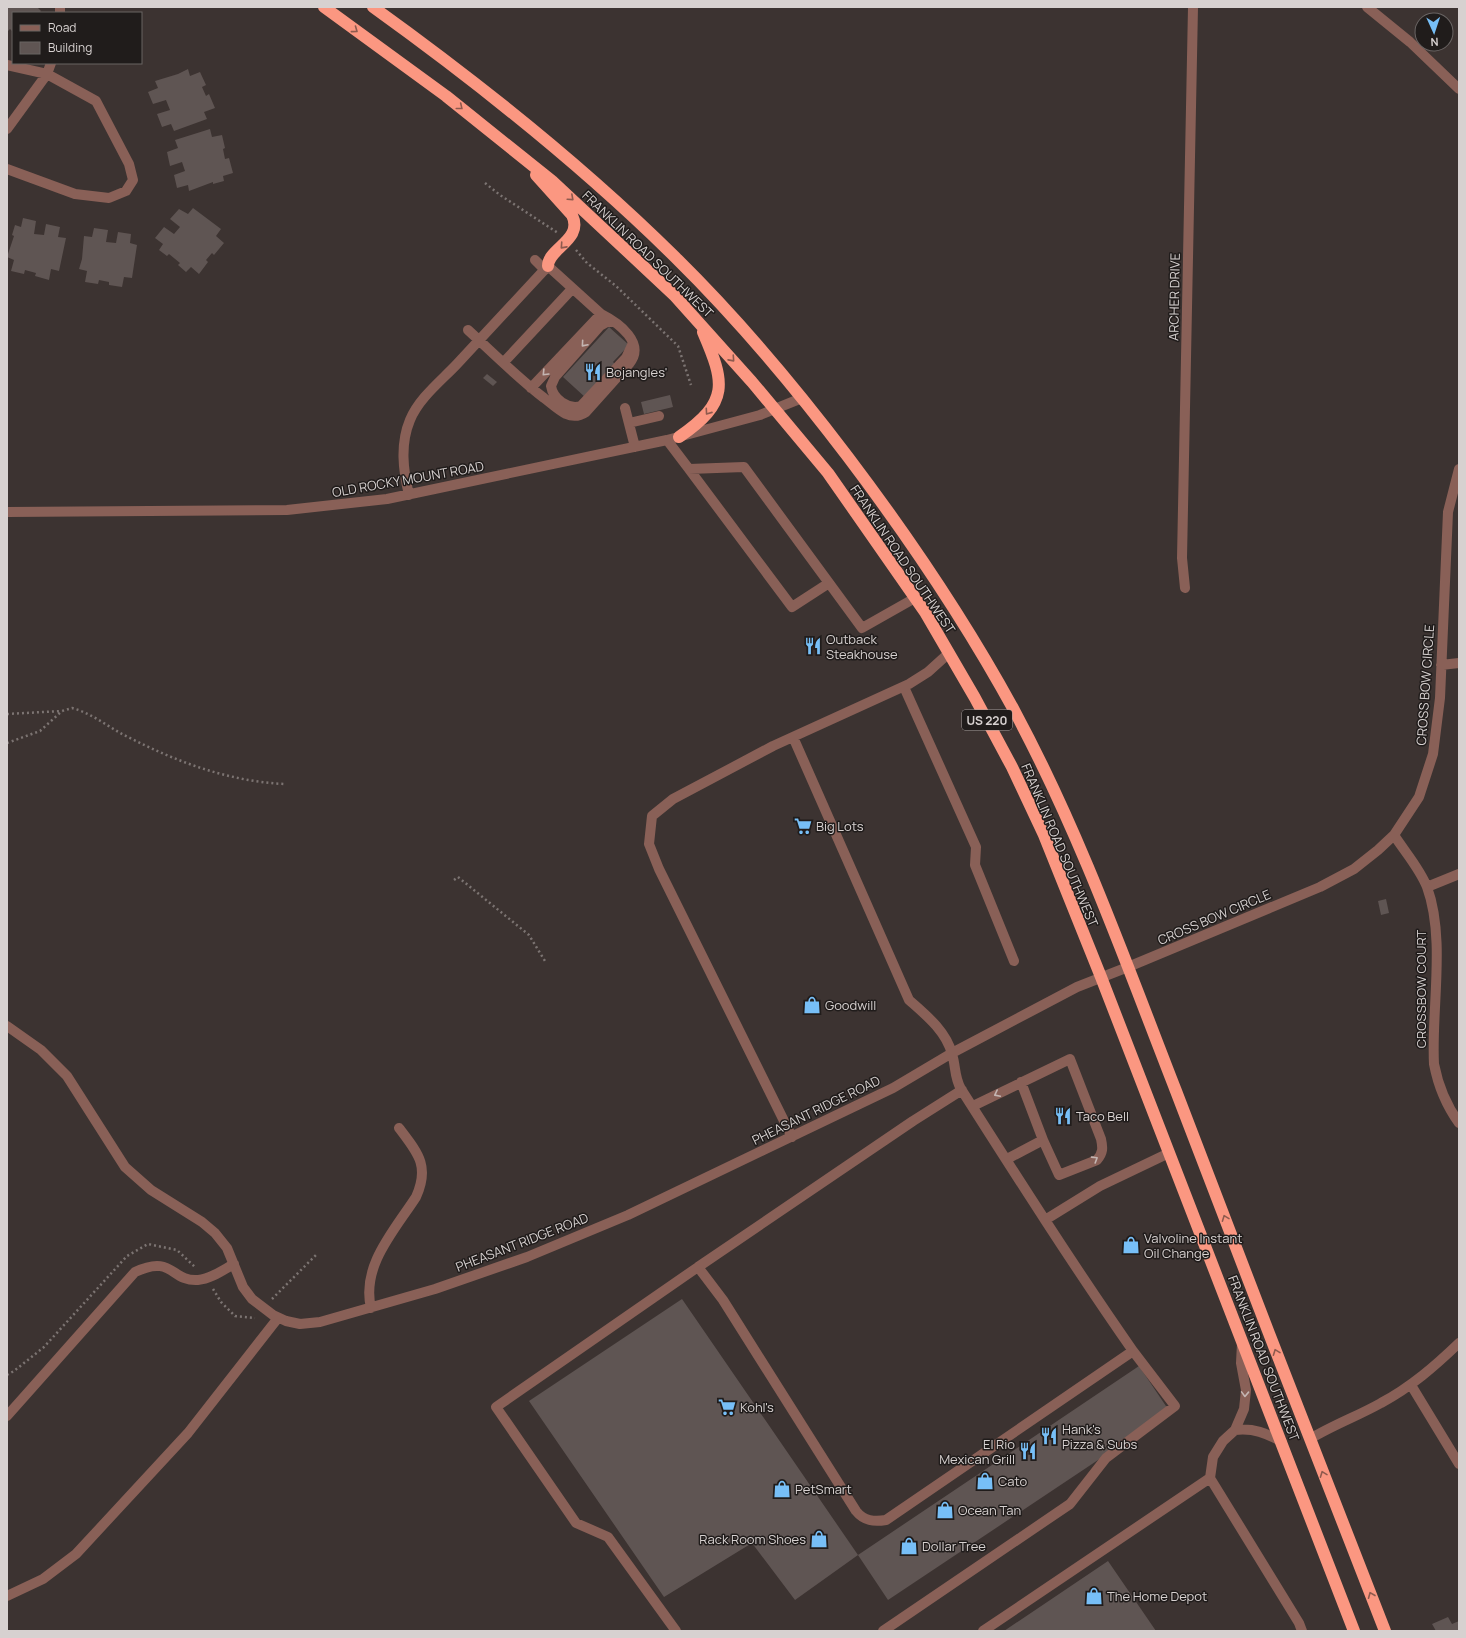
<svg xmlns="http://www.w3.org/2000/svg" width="1466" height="1638" font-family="Manrope,sans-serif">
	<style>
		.building { fill: #5f5553 }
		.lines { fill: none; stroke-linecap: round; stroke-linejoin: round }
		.path { stroke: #7c7472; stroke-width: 2.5; stroke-dasharray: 2 3; stroke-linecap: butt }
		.minor { stroke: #896057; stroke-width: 10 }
		.highway { stroke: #fb9781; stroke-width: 12 }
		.oneway { stroke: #8e5a4e }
		.oneway2 { stroke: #c4b5b2 }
		.labels { text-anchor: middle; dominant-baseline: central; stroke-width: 3; stroke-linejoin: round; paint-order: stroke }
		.shield { fill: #201c1b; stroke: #a09b9a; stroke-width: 1 }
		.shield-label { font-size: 12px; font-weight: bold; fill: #d7d1d0 }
		.street-label { font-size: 13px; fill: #d7d1d0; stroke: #201c1b }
		.poi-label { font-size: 13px; fill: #d7d1d0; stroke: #201c1b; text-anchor: start }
	</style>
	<rect width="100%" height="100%" fill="#3c3331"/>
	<!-- building -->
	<path class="building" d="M7,7H37L41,11L39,13H13V32L10,29L7,32Z
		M188,69L190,76L200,72L206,85L202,87L206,96L209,94L215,108L204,112L207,119L174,131L171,124L162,127L157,114L170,110L166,100L153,104L148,92L158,88L155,81L178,74Z
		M210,129L212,137L222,135L225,148L223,149L225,159L229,158L233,173L223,176L224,181L213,184V182L189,191L188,185L177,188L174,175L185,171L182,162L170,166L167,152L178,148L175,140Z
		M193,208L221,229L216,236L224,243L214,255L212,253L206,260L208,262L199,274L191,267L186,272L178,265L180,263L169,254L167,256L159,250L163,244L155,238L164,227L174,234L180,227L170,219L179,209L188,214Z
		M23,218L36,221L34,234L44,235L46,224L60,227L58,237L66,238L59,271L51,269L49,280L35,276L36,273L25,270L24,274L11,271L14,260L7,257L14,236L12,235L15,225L21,227Z
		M94,228L108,230L106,242L116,243L118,232L131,234L130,243L137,245L132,278L124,277L122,287L109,285V282L99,280L98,284L85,282L87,271L79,269L82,259L84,236L92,237Z
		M609,327L629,345L613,362L616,365L586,398L563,377Z
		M487,374L497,382L493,386L483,378Z
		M670,395L673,407L644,414L641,402Z
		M1386,899L1389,913L1381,915L1378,901Z
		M682,1299L858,1555L795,1600L752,1543L664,1597L529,1401Z
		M1139,1366L1170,1412L888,1600L858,1555Z
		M1108,1561L1156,1631H1004Z
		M1448,1617L1452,1624L1459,1621V1631H1436L1432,1624Z"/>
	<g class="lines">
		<!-- path -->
		<path class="path" d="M485,183L500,195L558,233
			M576,250L587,263L616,286L678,346L691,385
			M7,714L62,711
			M7,743L40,731L62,711L72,708C91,713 107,726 124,735C175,761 226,781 284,784
			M454,880L458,877L529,935L545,961
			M213,1289L221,1302L235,1316L255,1318
			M272,1299L317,1254
			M7,1375L14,1371L44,1347L127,1256L148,1244L177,1250L196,1268"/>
		<!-- minor -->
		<path class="minor" d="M60,7V13
			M1367,7L1410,42L1459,89
			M7,65L47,74L96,101L129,164L133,180L126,191L109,198L75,194L7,169
			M7,129L47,74L51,63
			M535,260L545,270
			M613,322H607L600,326L555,377L551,386C553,399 568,410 581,406L626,358L632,345
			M504,362L572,289
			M531,388L601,314
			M625,408L635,447
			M629,423L659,416
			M667,440L689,469L744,467L862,628L915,598
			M689,469L792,607L829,583
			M409,495C403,470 400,444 410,420C419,398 441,381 457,364C487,332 517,299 548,266L601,314C619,323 646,343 629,364L586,412C580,416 573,417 566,414C558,410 551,403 544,398C517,377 493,353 468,330
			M7,512L287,510L387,499L667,440L760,415L802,398
			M1185,588L1182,558L1193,7
			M1441,665L1459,663
			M904,687L976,847L975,865L1014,961
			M793,737L909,1000C926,1015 946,1031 952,1054C956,1066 954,1077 961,1089C1017,1177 1073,1265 1133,1351L886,1520C874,1522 864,1521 856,1511L723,1300L698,1267L913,1121L962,1090
			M1394,835C1405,852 1420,869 1427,887C1446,939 1431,1010 1434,1064C1438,1085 1446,1105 1459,1123
			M1427,887L1459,874
			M7,1026L41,1050L67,1076L125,1167L151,1190L202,1222L215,1233L227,1248L243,1287L252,1299L273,1315L286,1321L300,1324L320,1322L435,1289L527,1257L628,1215L893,1088L952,1053L1077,987L1128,967L1320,887L1354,869L1378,850L1394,835L1419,797L1433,754L1440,698L1448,512L1459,469
			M1021,1082L1043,1140
			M973,1106L1070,1059L1101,1139C1103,1148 1103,1153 1097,1160L1059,1175L1043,1140L1007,1159
			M792,1137L659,869L649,844L652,816L673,799L773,746L909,684L928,672L949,653
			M1045,1220L1100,1186L1169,1153
			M371,1308C361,1266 394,1231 416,1197C430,1166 418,1153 399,1128
			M1411,1385L1459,1464
			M7,1416L135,1272C173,1254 171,1282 198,1280C211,1279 223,1270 234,1264
			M1235,1430C1254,1428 1266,1433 1282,1442
			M1310,1439C1333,1425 1358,1416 1381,1403C1411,1387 1435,1366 1459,1343
			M1210,1478L1213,1457L1223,1441L1235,1430L1244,1409L1246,1390L1241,1363L1242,1343
			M7,1596L43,1579L76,1554L188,1433L278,1318
			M676,1631L608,1537L576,1523L496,1407L698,1267
			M883,1631L1070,1504L1106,1458L1175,1406L1133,1351
			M983,1631L1210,1478L1299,1623L1302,1631"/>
		<!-- highway -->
		<path class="highway" d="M324,7L446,96L552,181L674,295L752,382L828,473L925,612L975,698L1012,767L1044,835L1101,977L1354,1631
			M373,7C480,84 582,165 675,257C738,319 795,387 848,457C910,539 966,622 1015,712C1080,833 1126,963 1176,1091C1245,1271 1314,1452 1385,1631
			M536,175L572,215C584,240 548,248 548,266
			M679,437C730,402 725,383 703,332"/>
	</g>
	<!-- one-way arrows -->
	<defs><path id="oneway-chevron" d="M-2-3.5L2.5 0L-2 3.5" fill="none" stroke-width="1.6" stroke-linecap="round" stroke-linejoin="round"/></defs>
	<g class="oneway">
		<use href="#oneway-chevron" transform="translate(355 30) rotate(36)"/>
		<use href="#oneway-chevron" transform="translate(460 107) rotate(39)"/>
		<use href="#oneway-chevron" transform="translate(571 198) rotate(42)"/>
		<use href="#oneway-chevron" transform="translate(563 246) rotate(132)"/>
		<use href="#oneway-chevron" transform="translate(732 359) rotate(48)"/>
		<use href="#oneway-chevron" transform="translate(708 412) rotate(125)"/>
		<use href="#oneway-chevron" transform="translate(1225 1218) rotate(-111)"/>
		<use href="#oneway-chevron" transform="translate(1276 1352) rotate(-111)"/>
		<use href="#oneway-chevron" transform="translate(1323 1474) rotate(-111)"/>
		<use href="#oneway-chevron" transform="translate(1371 1595) rotate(-112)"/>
	</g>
	<g class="oneway2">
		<use href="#oneway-chevron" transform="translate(584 344) rotate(131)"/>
		<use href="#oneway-chevron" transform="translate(545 373) rotate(134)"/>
		<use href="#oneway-chevron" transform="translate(997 1094) rotate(153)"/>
		<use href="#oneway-chevron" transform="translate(1095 1159) rotate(-32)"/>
		<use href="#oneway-chevron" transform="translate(1245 1394) rotate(92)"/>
	</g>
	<!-- icons -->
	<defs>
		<g id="restaurant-bare" transform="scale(1.38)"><path d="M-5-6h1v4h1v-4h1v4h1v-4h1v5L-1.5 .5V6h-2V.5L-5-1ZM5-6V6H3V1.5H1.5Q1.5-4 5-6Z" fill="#77bff7" stroke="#201c1b" stroke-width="2.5" paint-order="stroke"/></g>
		<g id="supermarket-bare" transform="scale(1.38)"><path d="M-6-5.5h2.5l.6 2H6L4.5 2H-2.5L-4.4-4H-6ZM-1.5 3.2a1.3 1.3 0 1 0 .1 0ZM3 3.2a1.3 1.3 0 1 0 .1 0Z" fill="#77bff7" stroke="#201c1b" stroke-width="2.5" paint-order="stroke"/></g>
		<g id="shop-bare" transform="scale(1.38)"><path d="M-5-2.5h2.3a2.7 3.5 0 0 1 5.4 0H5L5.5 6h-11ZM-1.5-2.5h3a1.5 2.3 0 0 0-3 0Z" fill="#77bff7" stroke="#201c1b" stroke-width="2.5" paint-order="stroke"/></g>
	</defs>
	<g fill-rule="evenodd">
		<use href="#restaurant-bare" x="593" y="372"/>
		<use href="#restaurant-bare" x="813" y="646"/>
		<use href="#supermarket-bare" x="803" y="826"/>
		<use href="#shop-bare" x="812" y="1005"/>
		<use href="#restaurant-bare" x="1063" y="1116"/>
		<use href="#shop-bare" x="1131" y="1245"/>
		<use href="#supermarket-bare" x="727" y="1407"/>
		<use href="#restaurant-bare" x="1049" y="1436"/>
		<use href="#restaurant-bare" x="1028" y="1451"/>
		<use href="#shop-bare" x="985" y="1481"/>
		<use href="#shop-bare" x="782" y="1489"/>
		<use href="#shop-bare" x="945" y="1510"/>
		<use href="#shop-bare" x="819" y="1539"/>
		<use href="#shop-bare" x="909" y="1546"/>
		<use href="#shop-bare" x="1094" y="1596"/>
	</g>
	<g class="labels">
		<!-- shield labels -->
		<rect class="shield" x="962" y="710" width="50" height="20" rx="3"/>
		<g class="shield-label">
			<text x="987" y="720">US 220</text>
		</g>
		<!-- street labels -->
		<g class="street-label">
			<text transform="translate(648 254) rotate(44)">FRANKLIN ROAD SOUTHWEST</text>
			<text transform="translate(1174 297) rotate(-89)">ARCHER DRIVE</text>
			<text transform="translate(408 479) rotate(-10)">OLD ROCKY MOUNT ROAD</text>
			<text transform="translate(903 559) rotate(56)">FRANKLIN ROAD SOUTHWEST</text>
			<text transform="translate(1425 685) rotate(-86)">CROSS BOW CIRCLE</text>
			<text transform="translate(1060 845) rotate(67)">FRANKLIN ROAD SOUTHWEST</text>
			<text transform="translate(1214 917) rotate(-23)">CROSS BOW CIRCLE</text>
			<text transform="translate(1421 989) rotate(-90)">CROSSBOW COURT</text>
			<text transform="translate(816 1110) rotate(-26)">PHEASANT RIDGE ROAD</text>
			<text transform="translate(522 1242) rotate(-21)">PHEASANT RIDGE ROAD</text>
			<text transform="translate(1264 1358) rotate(69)">FRANKLIN ROAD SOUTHWEST</text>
		</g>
		<!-- poi labels -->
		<g class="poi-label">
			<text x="606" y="372">Bojangles'</text>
			<text x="826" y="639">Outback<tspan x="826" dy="15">Steakhouse</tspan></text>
			<text x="816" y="826">Big Lots</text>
			<text x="825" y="1005">Goodwill</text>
			<text x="1076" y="1116">Taco Bell</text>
			<text x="1144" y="1238">Valvoline Instant<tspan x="1144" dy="15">Oil Change</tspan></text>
			<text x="740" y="1407">Kohl's</text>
			<text x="1062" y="1429">Hank's<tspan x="1062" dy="15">Pizza &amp; Subs</tspan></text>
			<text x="1015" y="1444" text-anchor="end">El Rio<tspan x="1015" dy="15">Mexican Grill</tspan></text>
			<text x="998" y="1481">Cato</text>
			<text x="795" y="1489">PetSmart</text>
			<text x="958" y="1510">Ocean Tan</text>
			<text x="806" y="1539" text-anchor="end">Rack Room Shoes</text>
			<text x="922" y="1546">Dollar Tree</text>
			<text x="1107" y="1596">The Home Depot</text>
		</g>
	</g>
	<!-- border -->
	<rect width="1466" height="1638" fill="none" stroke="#d7d1d0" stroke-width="16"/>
	<!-- legend -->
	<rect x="12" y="12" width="130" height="52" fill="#201c1b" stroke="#696463"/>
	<rect x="20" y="25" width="20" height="6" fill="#896057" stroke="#696463"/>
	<text x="48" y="32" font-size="12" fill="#d7d1d0">Road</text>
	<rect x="20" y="42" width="20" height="12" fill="#5f5553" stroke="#696463"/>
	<text x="48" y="52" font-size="12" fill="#d7d1d0">Building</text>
	<!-- north arrow -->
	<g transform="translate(1434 32) rotate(177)"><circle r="19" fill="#201c1b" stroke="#696463"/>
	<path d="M0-3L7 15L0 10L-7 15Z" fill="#77bff7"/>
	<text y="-6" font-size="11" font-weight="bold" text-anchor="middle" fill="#d7d1d0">N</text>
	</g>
</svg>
